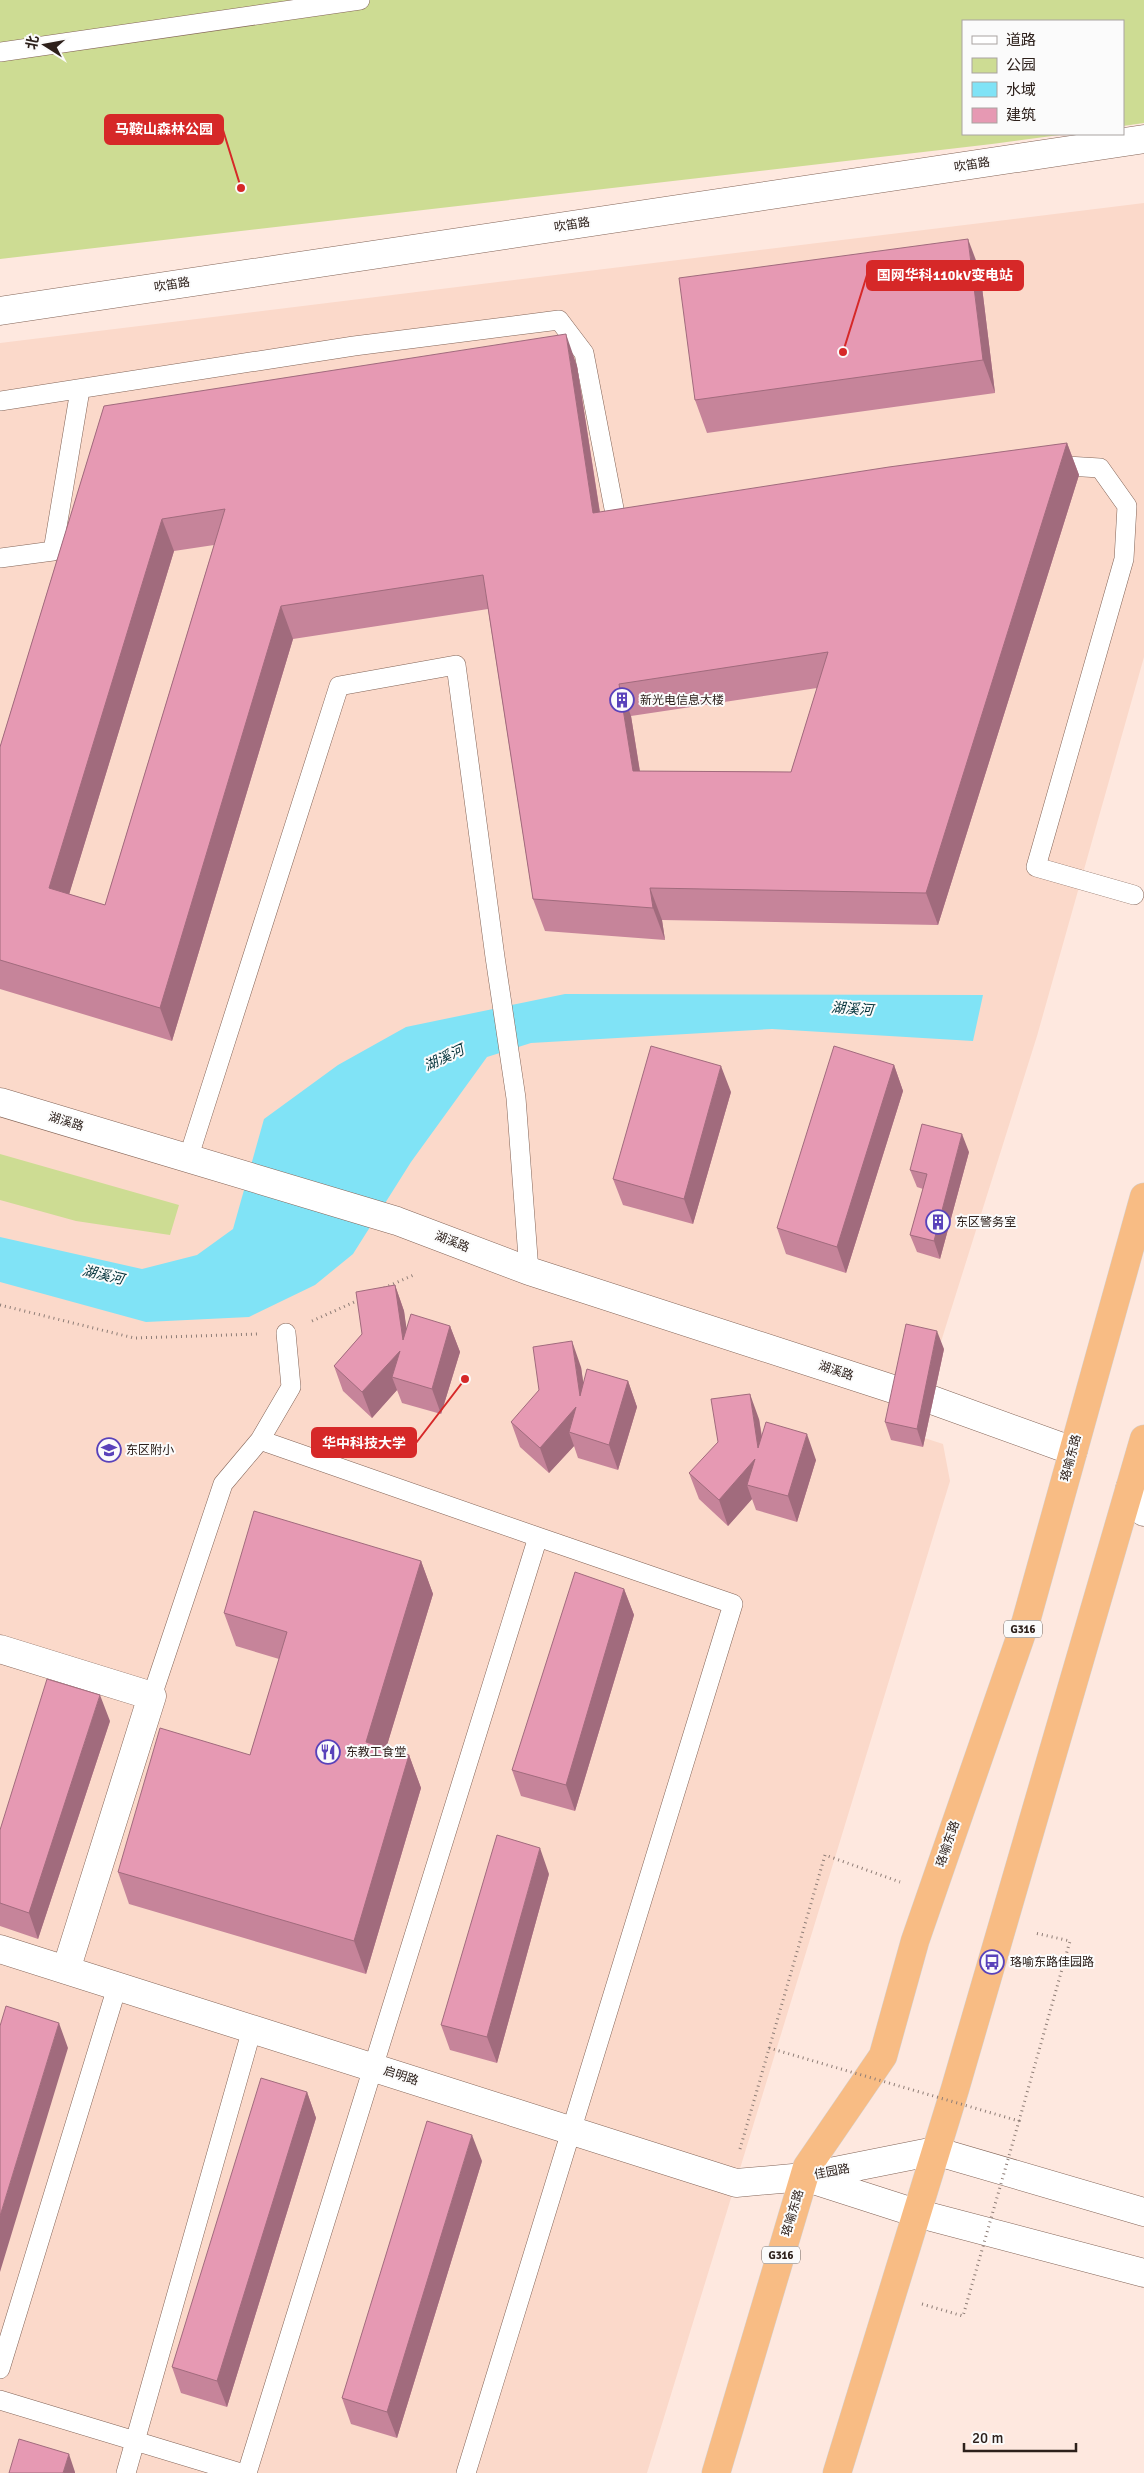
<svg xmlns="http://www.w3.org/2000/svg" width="1144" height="2473" font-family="Signika,'Noto Sans SC',sans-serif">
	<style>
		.built { fill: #fbd9ca }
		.green { fill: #cddc93 }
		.water { fill: #80e3f6 }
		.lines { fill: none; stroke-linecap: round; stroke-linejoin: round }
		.lane-casing { stroke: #836457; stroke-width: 20 }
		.street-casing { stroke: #836457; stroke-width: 29 }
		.secondary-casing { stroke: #836457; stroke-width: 29 }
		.highway-casing { stroke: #d5d2d1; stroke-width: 29 }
		.path { stroke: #8e7d76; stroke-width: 3; stroke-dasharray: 1 4; stroke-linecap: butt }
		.lane { stroke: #fff; stroke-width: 19 }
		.street { stroke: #fff; stroke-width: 28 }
		.secondary { stroke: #fff; stroke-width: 28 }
		.highway { stroke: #f8bc84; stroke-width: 28 }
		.path-bridge { stroke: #8e7d76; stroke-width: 3; stroke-dasharray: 1 4; stroke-linecap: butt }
		.wall { fill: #c6849a; fill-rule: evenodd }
		.shaded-wall { fill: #a16b7d }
		.building { fill: #e699b3; stroke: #a16b7d; fill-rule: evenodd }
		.labels { text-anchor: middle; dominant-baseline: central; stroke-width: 4; stroke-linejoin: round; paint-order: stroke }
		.shield { fill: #fbfbfb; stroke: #6b625e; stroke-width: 1 }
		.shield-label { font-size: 11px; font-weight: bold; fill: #2d201b }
		.street-label { font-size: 12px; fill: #2d201b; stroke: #fbfbfb }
		.poi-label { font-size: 12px; fill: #2d201b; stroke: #fbfbfb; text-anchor: start }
		.water-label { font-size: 14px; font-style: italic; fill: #003038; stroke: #fbfbfb }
		.leader { fill: none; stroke: #d62828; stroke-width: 2 }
		.callout-dot { fill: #d62828; stroke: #fbfbfb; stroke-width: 2 }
		.callout { fill: #d62828; stroke: #d62828; stroke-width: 2 }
		.callout-label { font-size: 14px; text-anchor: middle; font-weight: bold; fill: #fff }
	</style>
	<rect width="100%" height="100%" fill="#fee8df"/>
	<!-- built -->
	<path class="built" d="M1144,203V657L1037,1036L912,1434L943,1444L950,1481L647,2473H0V343Z"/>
	<!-- green -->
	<path class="green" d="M0,0H1144V123L1123,126V21H963V134H1067L992,144L0,259Z
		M0,1154L179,1205L170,1235L76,1221L0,1200Z"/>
	<!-- water -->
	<path class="water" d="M565,994L983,995L973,1041L772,1029L531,1043L487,1057L411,1162L353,1254L315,1285L249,1317L146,1322L0,1282V1237L142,1269L197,1255L233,1229L264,1119L338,1065L406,1027Z"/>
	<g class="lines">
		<!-- lane casing -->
		<g class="lane-casing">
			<path id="lane" d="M0,52L360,0
				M0,401L354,346L559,320L584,353L617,524L627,523
				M1050,465L1100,468L1127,506L1124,559L1036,867L1134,895
				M0,558L53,551L80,390
				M188,1159L339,686L456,665L495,957L516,1098L529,1271
				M152,1696L223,1484L260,1440L291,1387L286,1333
				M0,2369L117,1987
				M0,2400L241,2473
				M126,2473L252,2029
				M247,2473L538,1537L260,1440
				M466,2473L733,1604L538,1537"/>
		</g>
		<!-- street casing -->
		<g class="street-casing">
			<path id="street" d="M0,311L1144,139
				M0,1102L397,1221L529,1271L902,1392
				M932,1400L1073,1451
				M1130,1488L1144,1512
				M0,1649L152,1696L66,1970
				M0,1949L736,2183L804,2177"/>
		</g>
		<!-- secondary casing -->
		<g class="secondary-casing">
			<path id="secondary" d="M804,2177L916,2213L1144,2273
				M805,2177L935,2151L1144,2212"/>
		</g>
		<!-- highway casing -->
		<g class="highway-casing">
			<path id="highway" d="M716,2473L807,2167L883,2056L915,1941L1026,1621L1144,1197
				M837,2473L955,2089L1144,1439"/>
		</g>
		<!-- path -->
		<path class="path" d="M384,1288L416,1274
			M0,1305L134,1338L258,1334
			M312,1321L361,1299
			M1019,2121L1070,1941L1035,1933
			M740,2149L825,1855L900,1882
			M922,2304L963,2316"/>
		<!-- lane -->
		<use href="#lane" class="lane"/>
		<!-- street -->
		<use href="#street" class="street"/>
		<!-- secondary -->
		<use href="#secondary" class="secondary"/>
		<!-- highway -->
		<use href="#highway" class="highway"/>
		<!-- path-bridge -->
		<path class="path-bridge" d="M769,2048L1019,2121L963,2316"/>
	</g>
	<!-- wall -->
	<path class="wall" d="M980,271L995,393L707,433L695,400Z
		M577,366L600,512L1067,443L1079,475L938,925L662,920L665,940L545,931L533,899L488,609L293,639L172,1041L0,989V747L104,406ZM214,545L105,905L69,894L174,551ZM817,688L791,772L640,771L631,716Z
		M894,1065L903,1091L846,1273L786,1254L777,1228Z
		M731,1092L693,1224L623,1205L613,1179Z
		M969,1152L940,1259L917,1252L910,1235L923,1189L917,1187L910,1170Z
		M395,1285L404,1311L406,1328L450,1326L460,1352L441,1414L402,1403L397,1390L372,1418L343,1391L334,1366L362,1334Z
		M944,1349L923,1447L891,1440L885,1422Z
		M581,1367L583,1383L628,1381L637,1407L618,1470L578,1458L574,1446L549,1473L520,1447L511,1422Z
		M759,1419L762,1436L816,1460L797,1522L756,1510L752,1499L728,1526L699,1499L689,1473Z
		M421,1561L433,1594L386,1748L409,1755L421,1788L366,1974L129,1904L118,1872L250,1755L279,1659L236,1646L224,1613Z
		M624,1589L634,1615L575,1811L521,1796L512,1770Z
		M110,1721L38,1939L0,1926V1830Z
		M549,1874L497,2063L450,2050L441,2025Z
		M307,2092L316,2118L227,2407L181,2393L172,2367Z
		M482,2161L397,2438L351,2424L342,2398Z"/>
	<!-- shaded-wall -->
	<path class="shaded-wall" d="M968,239L980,271L995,393L983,360Z
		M566,334L577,366L605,546L593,513Z
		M1067,443L1079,475L938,925L926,893Z
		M162,519L174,551L61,921L49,888Z
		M281,606L293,639L172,1041L160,1008Z
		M619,684L631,716L645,804L633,771Z
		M650,888L662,920L665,940L653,908Z
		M894,1065L903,1091L846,1273L837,1247Z
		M721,1066L731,1092L693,1224L684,1199Z
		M962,1134L969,1152L940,1259L934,1241Z
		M395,1285L404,1311L412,1366L403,1340Z
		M450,1326L460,1352L441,1414L432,1389Z
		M937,1331L944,1349L923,1447L917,1429Z
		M572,1341L581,1367L589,1421L580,1396Z
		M400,1351L392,1377L397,1390L372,1418L362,1392Z
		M628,1381L637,1407L618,1470L609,1445Z
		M750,1394L759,1419L767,1474L758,1448Z
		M576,1407L569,1432L574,1446L549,1473L540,1448Z
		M807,1434L816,1460L797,1522L788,1496Z
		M755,1459L747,1485L752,1499L728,1526L719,1500Z
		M421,1561L433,1594L378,1775L366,1742Z
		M624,1589L634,1615L575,1811L566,1785Z
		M100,1695L110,1721L38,1939L29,1913Z
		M409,1755L421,1788L366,1974L354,1941Z
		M540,1848L549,1874L497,2063L487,2037Z
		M59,2023L68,2048L0,2272V2216Z
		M307,2092L316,2118L227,2407L217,2381Z
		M472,2135L482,2161L397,2438L387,2412Z
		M69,2454L75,2472V2473H63Z"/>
	<!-- building -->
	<path class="building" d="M968,239L983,360L695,400L679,278Z
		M566,334L593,513L889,467L1067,443L926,893L650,888L653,908L533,899L483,575L281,606L160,1008L0,960V747L104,406ZM225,509L105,905L49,888L162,519ZM828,652L791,772L633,771L619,684Z
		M651,1046L721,1066L684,1199L613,1179Z
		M834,1046L894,1065L837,1247L777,1228Z
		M922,1124L962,1134L934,1241L910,1235L927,1174L910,1170Z
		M395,1285L403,1340L411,1314L450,1326L432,1389L392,1377L400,1351L362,1392L334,1366L362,1334L356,1292Z
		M906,1324L937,1331L917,1429L885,1422Z
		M572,1341L580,1396L587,1369L628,1381L609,1445L569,1432L576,1407L540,1448L511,1422L539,1390L533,1347Z
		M750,1394L758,1448L766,1422L807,1434L788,1496L747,1485L755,1459L719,1500L689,1473L718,1442L711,1399Z
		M254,1511L421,1561L366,1742L409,1755L354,1941L118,1872L160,1728L250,1755L287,1632L224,1613Z
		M575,1572L624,1589L566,1785L512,1770Z
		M47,1679L100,1695L29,1913L0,1903V1830Z
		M497,1835L540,1848L487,2037L441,2025Z
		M6,2006L59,2023L0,2216V2026Z
		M261,2078L307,2092L217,2381L172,2367Z
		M427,2121L472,2135L387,2412L342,2398Z
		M19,2439L69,2454L63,2473H9Z"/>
	<!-- icons -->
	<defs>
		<g id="building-ring" transform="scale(1.25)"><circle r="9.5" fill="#fbfbfb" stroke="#5942ba" stroke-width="1.5"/><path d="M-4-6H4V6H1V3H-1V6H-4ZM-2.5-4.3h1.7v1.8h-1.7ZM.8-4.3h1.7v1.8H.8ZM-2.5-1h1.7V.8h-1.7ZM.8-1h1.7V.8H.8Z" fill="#5942ba"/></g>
		<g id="school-ring" transform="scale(1.25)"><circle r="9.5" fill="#fbfbfb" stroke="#5942ba" stroke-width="1.5"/><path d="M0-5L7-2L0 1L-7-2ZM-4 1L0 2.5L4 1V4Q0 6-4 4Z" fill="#5942ba"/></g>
		<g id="restaurant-ring" transform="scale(1.25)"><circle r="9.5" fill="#fbfbfb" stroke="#5942ba" stroke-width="1.5"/><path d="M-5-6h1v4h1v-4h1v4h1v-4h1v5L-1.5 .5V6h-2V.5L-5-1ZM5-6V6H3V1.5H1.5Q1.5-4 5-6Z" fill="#5942ba"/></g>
		<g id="bus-ring" transform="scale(1.25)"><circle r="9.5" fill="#fbfbfb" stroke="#5942ba" stroke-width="1.5"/><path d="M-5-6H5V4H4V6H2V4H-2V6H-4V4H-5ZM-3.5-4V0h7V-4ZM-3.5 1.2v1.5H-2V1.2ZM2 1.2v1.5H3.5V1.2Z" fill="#5942ba"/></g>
	</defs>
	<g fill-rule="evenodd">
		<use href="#building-ring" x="622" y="700"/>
		<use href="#building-ring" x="938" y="1222"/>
		<use href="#school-ring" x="109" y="1450"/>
		<use href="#restaurant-ring" x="328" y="1752"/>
		<use href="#bus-ring" x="992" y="1962"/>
	</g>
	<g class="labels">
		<!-- shield labels -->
		<g class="shield">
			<rect x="1004" y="1620.5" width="38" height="17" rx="4"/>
			<rect x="762" y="2246.5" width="38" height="17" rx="4"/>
		</g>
		<g class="shield-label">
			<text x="1023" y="1629">G316</text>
			<text x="781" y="2255">G316</text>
		</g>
		<!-- street labels -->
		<g class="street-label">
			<text transform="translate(972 165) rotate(-9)">吹笛路</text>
			<text transform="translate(572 225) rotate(-9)">吹笛路</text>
			<text transform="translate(172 285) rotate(-9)">吹笛路</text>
			<text transform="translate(66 1122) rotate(17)">湖溪路</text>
			<text transform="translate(452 1242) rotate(21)">湖溪路</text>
			<text transform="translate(836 1371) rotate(18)">湖溪路</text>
			<text transform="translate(1071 1458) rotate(-75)">珞喻东路</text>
			<text transform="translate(948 1844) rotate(-71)">珞喻东路</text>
			<text transform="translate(401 2076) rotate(18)">启明路</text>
			<text transform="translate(832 2172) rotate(-11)">佳园路</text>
			<text transform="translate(793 2213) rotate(-73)">珞喻东路</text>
		</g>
		<!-- poi labels -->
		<g class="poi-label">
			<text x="640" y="700">新光电信息大楼</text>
			<text x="956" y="1222">东区警务室</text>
			<text x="126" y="1450">东区附小</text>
			<text x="346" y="1752">东教工食堂</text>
			<text x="1010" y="1962">珞喻东路佳园路</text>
		</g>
		<!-- water labels -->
		<g class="water-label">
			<text transform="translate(852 1009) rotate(4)">湖溪河</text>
			<text transform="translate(444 1058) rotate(-25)">湖溪河</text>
			<text transform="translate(103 1275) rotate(13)">湖溪河</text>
		</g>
	</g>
	<!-- callouts -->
	<path class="leader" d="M241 188L223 130M843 352L867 275M465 1379L416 1443"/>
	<g class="callout-dot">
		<circle cx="241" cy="188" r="5"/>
		<circle cx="843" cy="352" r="5"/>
		<circle cx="465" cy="1379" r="5"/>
	</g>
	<g class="callout">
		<rect x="105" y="115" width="118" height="29" rx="5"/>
		<rect x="867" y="261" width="156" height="29" rx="5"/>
		<rect x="312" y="1428" width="104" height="29" rx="5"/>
	</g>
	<g class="callout-label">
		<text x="164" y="134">马鞍山森林公园</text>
		<text x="945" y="280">国网华科110kV变电站</text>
		<text x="364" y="1448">华中科技大学</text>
	</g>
	<!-- legend -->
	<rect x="962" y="20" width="162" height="115" fill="#fbfbfb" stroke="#a9a3a1"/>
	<rect x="972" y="36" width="25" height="8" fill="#ffffff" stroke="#a9a3a1"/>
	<text x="1006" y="45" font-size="15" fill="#2d201b">道路</text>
	<rect x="972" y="58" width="25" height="15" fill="#cddc93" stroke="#a9a3a1"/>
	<text x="1006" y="70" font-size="15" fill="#2d201b">公园</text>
	<rect x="972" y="82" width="25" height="15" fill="#80e3f6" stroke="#a9a3a1"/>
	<text x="1006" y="95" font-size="15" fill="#2d201b">水域</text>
	<rect x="972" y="108" width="25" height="15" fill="#e699b3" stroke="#a9a3a1"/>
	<text x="1006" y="120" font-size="15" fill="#2d201b">建筑</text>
	<!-- north arrow -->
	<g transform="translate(45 45) rotate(281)" stroke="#fbfbfb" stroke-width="4" paint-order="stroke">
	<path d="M0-4L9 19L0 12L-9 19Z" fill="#2d201b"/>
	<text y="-8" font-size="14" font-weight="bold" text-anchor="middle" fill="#2d201b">北</text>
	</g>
	<!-- scale -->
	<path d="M964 2443v8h112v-8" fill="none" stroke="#2d201b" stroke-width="2.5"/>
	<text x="972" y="2443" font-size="15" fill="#2d201b" stroke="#fbfbfb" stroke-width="4" paint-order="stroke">20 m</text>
</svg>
